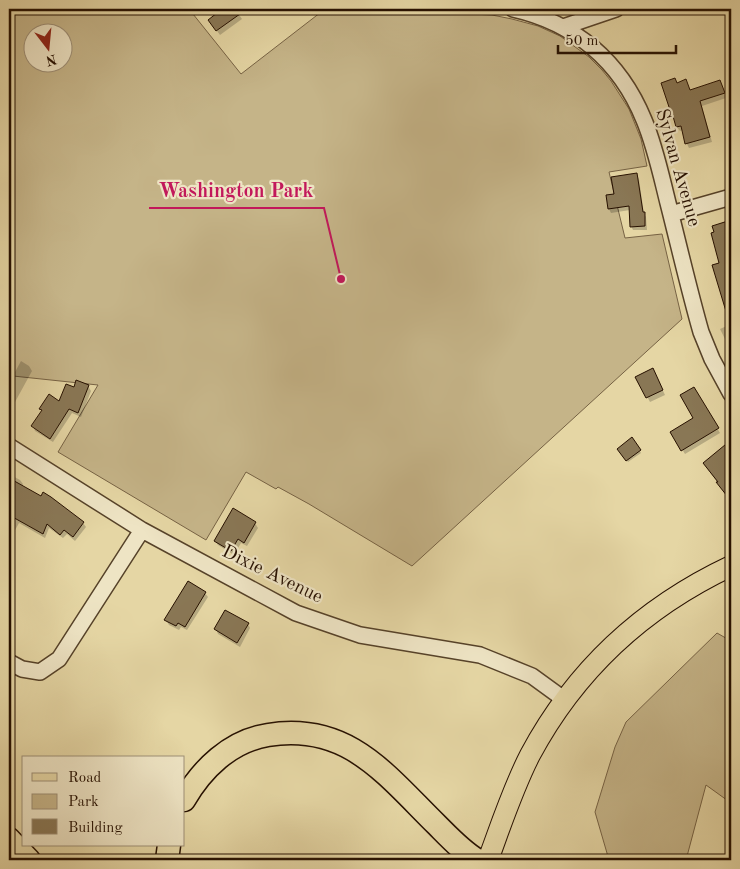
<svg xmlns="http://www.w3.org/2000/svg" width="740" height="869" font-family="'Old Standard TT',serif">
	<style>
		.green { fill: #c5b488; stroke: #766244; fill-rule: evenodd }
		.shadow { fill: #0003 }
		.building { fill: #897755; stroke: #261000 }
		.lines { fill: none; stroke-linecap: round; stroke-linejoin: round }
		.minor-casing { stroke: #564229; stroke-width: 18 }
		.major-casing { stroke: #261000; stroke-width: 22 }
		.highway-casing { stroke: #261000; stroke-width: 25 }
		.minor { stroke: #eee4c4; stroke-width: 15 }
		.major { stroke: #e5d6a4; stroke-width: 20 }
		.highway { stroke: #e5d6a4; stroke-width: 22 }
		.labels { text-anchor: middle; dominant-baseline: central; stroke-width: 4.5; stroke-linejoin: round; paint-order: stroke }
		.street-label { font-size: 19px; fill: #261000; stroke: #eee4c4 }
		.leader { fill: none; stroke: #c2185b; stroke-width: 2 }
		.callout-dot { fill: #c2185b; stroke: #eee4c4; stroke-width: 2 }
		.callout-label { font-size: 20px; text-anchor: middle; font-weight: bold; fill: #c2185b; stroke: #eee4c4; stroke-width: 4.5; stroke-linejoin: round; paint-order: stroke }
	</style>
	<rect width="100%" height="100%" fill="#e5d6a4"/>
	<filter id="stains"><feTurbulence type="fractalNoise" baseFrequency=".004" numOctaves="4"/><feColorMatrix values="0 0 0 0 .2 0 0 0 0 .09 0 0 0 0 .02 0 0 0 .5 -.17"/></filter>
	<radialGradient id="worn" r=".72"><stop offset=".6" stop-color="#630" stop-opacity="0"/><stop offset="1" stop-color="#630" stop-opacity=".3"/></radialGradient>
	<!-- green -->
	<path class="green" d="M9,9H189L241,74L325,9H431L450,13L492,15L512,19L538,26L560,36L589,57L602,70L611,81L629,109L641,139L647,166L609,172L625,238L662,234L682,319L412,566L309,504L278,487L276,489L246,472L206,540L58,452L98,385L13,376L9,371ZM32,32H62V62H32Z
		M717,633L731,641V803L706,785L686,860H609L595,812L615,747L626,722Z"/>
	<!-- shadow -->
	<path class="shadow" d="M225,9H235L242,19L220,35L209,20Z
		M720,81L726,98L702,106L712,142L689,148L687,144L683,130L680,131L677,127L674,114L671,109L662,83L677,84L690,91Z
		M637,175L639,179L644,214L646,217L647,230H633L631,226L630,210L611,213L609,209L615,195Z
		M731,222V249H730L731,254V302L726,304L721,263L714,227Z
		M731,324V351L720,329Z
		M21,361L29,366L32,371L9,413V383Z
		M655,374L665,395L650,402L637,377Z
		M88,386L91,391L81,417L72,413L53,442L35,431L33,426L42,412L41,409L60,403L74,388Z
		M694,389L720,433L685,454L671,432L695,418Z
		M632,439L641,453L628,462L618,449Z
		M729,444L731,447V494L728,497L704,464Z
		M9,474L20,480L23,484L22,487L83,523L86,527L75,541L67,534L63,538L49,528L45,538L19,523L9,541Z
		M255,523L258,528L247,546L241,543L234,555L218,545L215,541Z
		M205,593L208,597L187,630L181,627L179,630L169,625L166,620Z
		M248,624L250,628L240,647L218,634L216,629Z"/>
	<!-- building -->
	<path class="building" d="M222,9H247L216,31L208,20Z
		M675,78L677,83L686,79L690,90L720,80L725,93L700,101L710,137L685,144L681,126L676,127L671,109L670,110L661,83Z
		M637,173L643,212H645V226L630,227L629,206L608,209L606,195L614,194L611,177Z
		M731,220V318H728L712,265L719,263L711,233L714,232L712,226Z
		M653,368L663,390L646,398L635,377Z
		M76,380L89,385L78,413L69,409L50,439L31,426L42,410L39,409L49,394L59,401L66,384L74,387Z
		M694,387L719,428L681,451L670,432L693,418L680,395Z
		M632,437L641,450L626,461L617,449Z
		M731,440V501L716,482H718L703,463Z
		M9,478L41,496L43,492L51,497L84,522L73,537L64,530L60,535L47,524L43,534L9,515Z
		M233,508L256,522L244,543L238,539L231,551L214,541Z
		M188,581L206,592L185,627L178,623L176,626L164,620Z
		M225,610L249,623L237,643L214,629Z"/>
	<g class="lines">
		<!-- minor casing -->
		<g class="minor-casing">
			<path id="minor" d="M513,9C575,23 620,61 644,120C655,146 661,175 668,203C679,246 689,290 701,332L712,359L731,394
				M563,27L616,9
				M671,214L731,197
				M9,446L142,530L296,613L360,635L480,655L532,676L565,700
				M9,662L22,669L40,672L59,659L142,530"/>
		</g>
		<!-- major casing -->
		<g class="major-casing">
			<path id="major" d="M488,860C501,825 513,788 530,755C576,669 644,607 731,566"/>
		</g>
		<!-- highway casing -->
		<g class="highway-casing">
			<path id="highway" d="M184,800C202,769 230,741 268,735C348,722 386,775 437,825C450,838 462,851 477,860
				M9,839L29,860
				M167,860L169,845"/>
		</g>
		<!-- minor -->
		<use href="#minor" class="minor"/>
		<!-- major -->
		<use href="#major" class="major"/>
		<!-- highway -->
		<use href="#highway" class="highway"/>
	</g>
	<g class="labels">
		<!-- street labels -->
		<g class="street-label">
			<text transform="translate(677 168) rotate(74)">Sylvan Avenue</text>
			<text transform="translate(272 575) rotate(26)">Dixie Avenue</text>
		</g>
	</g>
	<!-- callouts -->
	<path class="leader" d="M341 279L324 208H149"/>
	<circle class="callout-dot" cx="341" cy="279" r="5"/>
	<g class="callout-label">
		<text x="236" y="197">Washington Park</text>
	</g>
	<!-- margin -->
	<rect width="740" height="869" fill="none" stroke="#e5d6a4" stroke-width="30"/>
	<rect x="10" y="10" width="720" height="849" fill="none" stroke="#261000" stroke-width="2.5"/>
	<rect x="15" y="15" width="710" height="839" fill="none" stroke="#261000"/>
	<!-- legend -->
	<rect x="22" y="756" width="162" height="90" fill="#eee4c4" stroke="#9e8f76"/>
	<rect x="32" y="773" width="25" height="8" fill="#e5d6a4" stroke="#9e8f76"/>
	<text x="68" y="782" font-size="15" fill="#261000">Road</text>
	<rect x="32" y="794" width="25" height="15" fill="#c5b488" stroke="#9e8f76"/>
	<text x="68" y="806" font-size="15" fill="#261000">Park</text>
	<rect x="32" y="819" width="25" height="15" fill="#897755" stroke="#9e8f76"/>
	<text x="68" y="832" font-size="15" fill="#261000">Building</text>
	<!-- north arrow -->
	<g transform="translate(48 48) rotate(164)"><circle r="24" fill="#eee4c4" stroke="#9e8f76"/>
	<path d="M0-4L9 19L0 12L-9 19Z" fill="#8f2418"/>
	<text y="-8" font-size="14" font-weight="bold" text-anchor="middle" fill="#261000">N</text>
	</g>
	<!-- scale -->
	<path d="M558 45v8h118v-8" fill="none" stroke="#261000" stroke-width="2.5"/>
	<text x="565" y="45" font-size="15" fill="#261000" stroke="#eee4c4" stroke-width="4" paint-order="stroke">50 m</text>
	<rect width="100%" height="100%" filter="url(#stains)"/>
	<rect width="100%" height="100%" fill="url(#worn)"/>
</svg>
